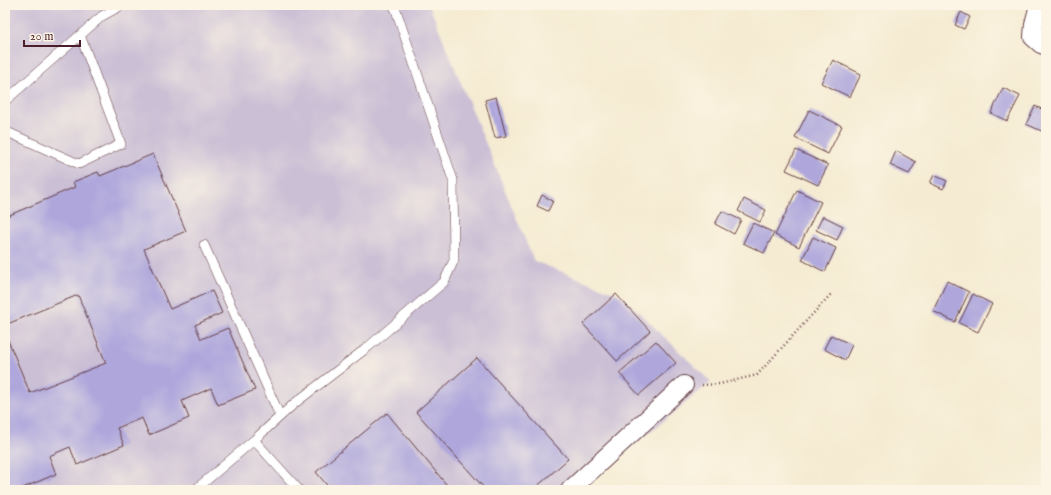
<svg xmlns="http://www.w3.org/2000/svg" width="1051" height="495" font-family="'IM FELL English',serif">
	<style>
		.industrial { fill: #cbbfd5 }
		.building { fill: #afa7dc }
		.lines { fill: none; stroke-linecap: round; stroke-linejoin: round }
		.service-casing { stroke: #643e44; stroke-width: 10 }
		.minor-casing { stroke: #643e44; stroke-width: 20 }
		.path { stroke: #643e44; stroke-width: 2.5; stroke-dasharray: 1 3; stroke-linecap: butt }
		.service { stroke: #fff; stroke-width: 9 }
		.minor { stroke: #fff; stroke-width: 18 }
	</style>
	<rect width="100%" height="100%" fill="#fcf5e5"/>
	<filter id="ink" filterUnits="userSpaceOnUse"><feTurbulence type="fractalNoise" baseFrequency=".025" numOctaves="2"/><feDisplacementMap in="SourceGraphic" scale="8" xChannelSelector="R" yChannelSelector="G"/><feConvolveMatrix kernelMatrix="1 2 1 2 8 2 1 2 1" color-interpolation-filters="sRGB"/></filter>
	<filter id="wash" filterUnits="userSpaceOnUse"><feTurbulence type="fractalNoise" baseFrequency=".012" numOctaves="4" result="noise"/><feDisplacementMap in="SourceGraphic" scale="16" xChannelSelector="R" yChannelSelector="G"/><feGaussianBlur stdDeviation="0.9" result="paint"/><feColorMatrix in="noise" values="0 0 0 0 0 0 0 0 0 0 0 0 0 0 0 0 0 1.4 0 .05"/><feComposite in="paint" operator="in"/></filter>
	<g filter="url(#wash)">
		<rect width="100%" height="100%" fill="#f5ebd2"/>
		<!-- industrial -->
		<path class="industrial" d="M6,5H429L534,261L621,295L711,382L580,490H5Z"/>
		<g id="blocks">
			<!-- building -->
			<path class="building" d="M961,12L970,17L964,29L955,25Z
				M833,60L861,74L850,97L821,83Z
				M1003,88L1020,96L1007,121L991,113Z
				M496,97L506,136L495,138L485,100Z
				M1035,106L1046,111V133L1026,124Z
				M809,110L842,126L828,154L795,138Z
				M796,150L828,165L818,185L786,170Z
				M896,151L916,162L909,174L890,165Z
				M153,154L186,231L144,249L170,309L212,291L222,313L195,325L201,339L228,328L255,390L218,405L211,388L182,401L189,418L149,435L142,418L117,428L124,445L77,465L70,447L49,456L56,474L18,490H5V333L30,393L106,363L78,295L5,325V217L75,187L73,182L98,172L100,176Z
				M934,175L947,181L943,189L930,183Z
				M797,190L821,202L799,247L775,235Z
				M542,195L553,201L548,211L537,206Z
				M744,199L766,210L760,222L738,211Z
				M722,211L741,220L734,234L715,224Z
				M823,216L843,226L837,240L816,230Z
				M753,223L774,233L764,253L743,243Z
				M813,237L836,248L825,272L802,260Z
				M947,281L969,292L955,322L933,311Z
				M616,294L650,331L617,361L583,324Z
				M973,294L992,304L978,332L959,323Z
				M831,335L852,345L845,360L824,349Z
				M656,341L676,363L639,395L619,373Z
				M477,358L568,459L533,490H486L416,412Z
				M387,413L451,490H331L316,472Z"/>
		</g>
	</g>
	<g filter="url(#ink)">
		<use href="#blocks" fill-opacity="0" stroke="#643e44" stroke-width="1"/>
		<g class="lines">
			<!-- service casing -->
			<g class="service-casing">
				<path id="service" d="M5,101L102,16L122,5
					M5,131L79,164L121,144L80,35
					M204,245L280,416
					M254,440L299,490
					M195,490L254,440L295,403L368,347L444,282L454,260L453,180L396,10L393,5"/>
			</g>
			<!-- minor casing -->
			<g class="minor-casing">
				<path id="minor" d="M1039,5L1034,24L1033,37L1041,44L1046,46
					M570,490L684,385"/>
			</g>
			<!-- path -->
			<path class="path" d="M702,385L720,384L757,375L831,294"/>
			<!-- service -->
			<use href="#service" class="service"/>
			<!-- minor -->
			<use href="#minor" class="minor"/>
		</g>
	</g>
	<!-- margin -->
	<rect width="1051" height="495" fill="none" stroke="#fcf5e5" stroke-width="20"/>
	<!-- scale -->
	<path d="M24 40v6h56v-6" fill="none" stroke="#4a1f2b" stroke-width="2"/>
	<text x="30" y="40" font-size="12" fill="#4a1f2b" stroke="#fcf5e5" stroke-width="3" paint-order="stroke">20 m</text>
</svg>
